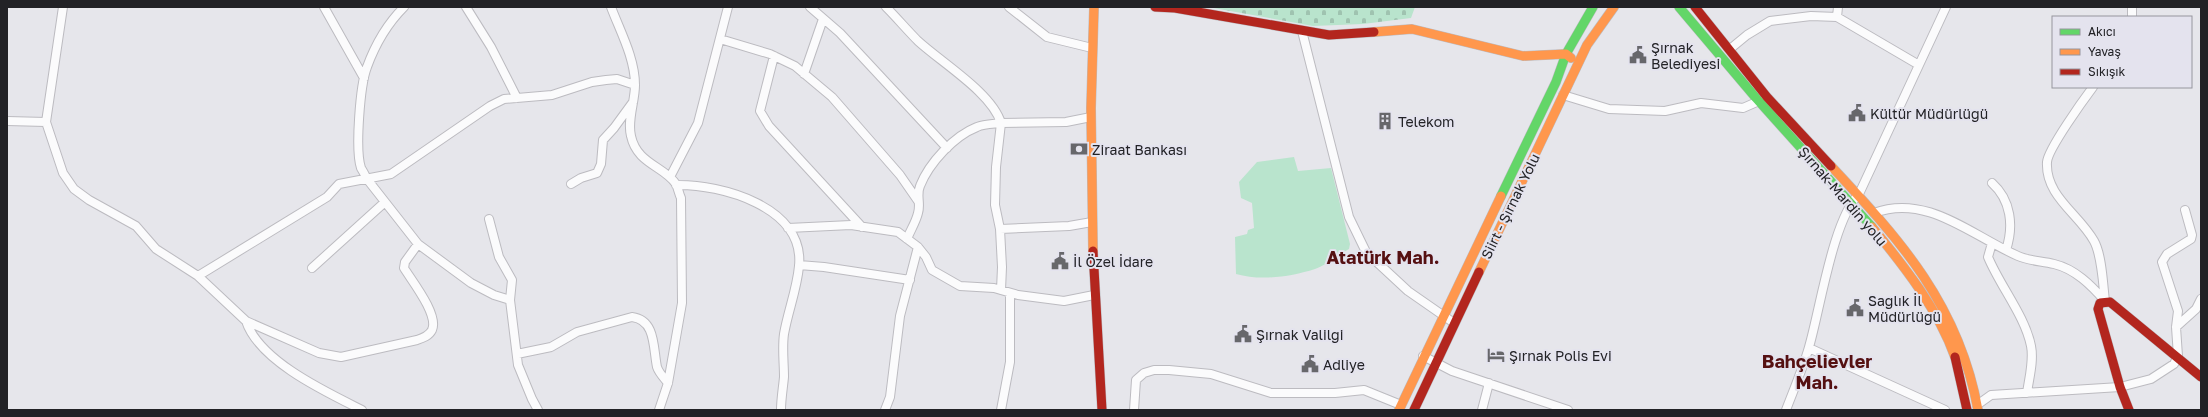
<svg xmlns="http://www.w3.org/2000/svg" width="2208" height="417" font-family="'Golos Text',sans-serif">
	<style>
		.cemetery { fill: url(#cemetery-stones) }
		.park { fill: #b9e4cd }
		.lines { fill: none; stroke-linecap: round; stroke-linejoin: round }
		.street-casing { stroke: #bcbbc0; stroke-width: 10 }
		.fast-casing { stroke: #bcbbc0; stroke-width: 10 }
		.slow-casing { stroke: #bcbbc0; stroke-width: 10 }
		.jam-casing { stroke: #bcbbc0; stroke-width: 10 }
		.street { stroke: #fbfbfc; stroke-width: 8 }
		.fast { stroke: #63d668; stroke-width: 9 }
		.slow { stroke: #ff974d; stroke-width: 9 }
		.jam { stroke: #b3261e; stroke-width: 9 }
		.labels { text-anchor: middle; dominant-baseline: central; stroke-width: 4; stroke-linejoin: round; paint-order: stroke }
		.poi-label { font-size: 14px; fill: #222226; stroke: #e4e3ee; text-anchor: start }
		.street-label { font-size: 14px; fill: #222226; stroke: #e4e3ee }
		.district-label { font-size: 18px; font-weight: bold; fill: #551012; stroke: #e4e3ee }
	</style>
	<defs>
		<pattern id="cemetery-stones" width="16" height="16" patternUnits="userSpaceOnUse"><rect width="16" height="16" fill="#b9e4cd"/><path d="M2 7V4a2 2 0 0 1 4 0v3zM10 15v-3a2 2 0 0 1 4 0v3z" fill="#9fc3b0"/></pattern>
	</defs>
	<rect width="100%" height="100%" fill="#e6e6eb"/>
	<!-- cemetery -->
	<path class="cemetery" d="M1208,7H1415L1411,18L1363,24L1313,26Z"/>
	<!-- park -->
	<path class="park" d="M1294,157L1298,171L1331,168L1350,244L1349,249C1338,255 1326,265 1315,269C1290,277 1260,281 1236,274L1235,237L1247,234L1248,230L1254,228L1252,203L1241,198L1239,182L1257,162Z"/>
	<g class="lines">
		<!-- street casing -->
		<g class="street-casing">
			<path id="street" d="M63,7L46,122L63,173L74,189L89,200L136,226L156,249L198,276L246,321L319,353L341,357L417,340C423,338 429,336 432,330C439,315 412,281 404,268L405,262L418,244
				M324,7L364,78
				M404,7C388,23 375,45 367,67C360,85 355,150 361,168C363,171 365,175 367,179L418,244L471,283L494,295L510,300
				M466,7L491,47L517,98
				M611,7C620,31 635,58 635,85C635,102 627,120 631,136C637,164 664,166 676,184C678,188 679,194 681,198L682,303L668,383L659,410
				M810,7L840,33L947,148
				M886,7C897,18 907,30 918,41C942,63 992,93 1001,123C993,124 984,124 977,127C954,136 929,163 920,186C916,195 921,204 918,213C916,222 910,231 907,239
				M1009,7L1047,37L1092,48
				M2132,7V17
				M1837,17L1838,7
				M1302,31L1349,217L1366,252L1408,291L1454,323
				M720,39L770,54L795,66L832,97L900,175L918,201
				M1730,49L1747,35L1770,21L1811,16L1837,17L1919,65
				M774,56L760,111L769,126L862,227
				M804,74L823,19
				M2093,87C2084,99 2048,149 2047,162C2045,196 2079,214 2094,241C2102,255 2103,285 2105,301
				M1563,95L1609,109L1665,111L1701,103L1743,108L1759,101
				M7,121L46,122
				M670,177L698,123L728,7
				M1992,183C2011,200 2014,226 2006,250
				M571,184L581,178L597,173L601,164L603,140L614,128L633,102
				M676,185C721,184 805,207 799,266C797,289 788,311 784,334C782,348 784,363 784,377C783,388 781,399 781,410
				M1874,213C1927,193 1972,236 2018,256C2029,261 2042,261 2054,264C2075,269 2091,285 2105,301
				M489,219L499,257L512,280L510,300L518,365L532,399L538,410
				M788,228L851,225L898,232L918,247L926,257L932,270L960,286L994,288L1018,295L1064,301L1094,295
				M1000,229L1069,226L1092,222
				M1992,243L1988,257C2000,286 2025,316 2031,346C2034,361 2029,378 2027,393
				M799,265L824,267L910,280
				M312,268L385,202
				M198,276L327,197L339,184L391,174L490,106L504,99L552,95L592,82L606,80L617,79L635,85
				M1001,290L1002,267L1000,229L995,205L996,167L1001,123L1066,122L1091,117
				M246,321C259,361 326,392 362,410
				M2176,327L2196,309L2201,299
				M1809,348L1945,410
				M517,354L551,347L577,332L632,317C656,320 653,348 657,367C659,373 664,378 668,383
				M1423,356L1452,371L1568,410
				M1977,405L1991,395L2120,387L2151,379L2174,364L2178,356L2176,327L2178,311L2162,262L2167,254L2191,239L2192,235L2185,210
				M885,410L890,397L900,316L918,247
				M1001,410L1010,362V293
				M1134,410L1136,380L1144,373L1154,370H1169L1211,374L1271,393H1335L1364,390L1401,405
				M1482,410L1489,383
				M1786,410C1794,389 1803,368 1809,347C1820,310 1833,219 1859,194L1946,7"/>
		</g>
		<!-- fast casing -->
		<g class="fast-casing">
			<path id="fast" d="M1679,7L1756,98L1872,227
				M1501,196L1556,82L1566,54L1593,7"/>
		</g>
		<!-- slow casing -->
		<g class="slow-casing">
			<path id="slow" d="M1374,32L1412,29L1523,56L1566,54L1571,58
				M1831,166C1901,241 1959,305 1978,410
				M1872,227C1904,266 1938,309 1955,357
				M1093,251L1091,108L1094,7
				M1479,272L1587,45L1614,7
				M1399,410L1501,196"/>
		</g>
		<!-- jam casing -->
		<g class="jam-casing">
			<path id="jam" d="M1155,7L1175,8L1329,35L1374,32
				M1695,7L1767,97L1831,166
				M1093,251L1102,410
				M1955,357L1967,410
				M1414,410L1479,272
				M2129,410L2120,387L2098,309L2100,303L2110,302L2201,377"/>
		</g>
		<!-- street -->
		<use href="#street" class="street"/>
		<!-- fast -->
		<use href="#fast" class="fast"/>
		<!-- slow -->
		<use href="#slow" class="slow"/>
		<!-- jam -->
		<use href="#jam" class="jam"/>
	</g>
	<!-- icons -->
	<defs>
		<g id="civic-bare" transform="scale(1.38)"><path d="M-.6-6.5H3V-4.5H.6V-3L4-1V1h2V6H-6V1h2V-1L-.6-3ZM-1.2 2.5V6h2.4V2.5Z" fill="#67676b" stroke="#e4e3ee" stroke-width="2.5" paint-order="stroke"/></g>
		<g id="building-bare" transform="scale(1.38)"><path d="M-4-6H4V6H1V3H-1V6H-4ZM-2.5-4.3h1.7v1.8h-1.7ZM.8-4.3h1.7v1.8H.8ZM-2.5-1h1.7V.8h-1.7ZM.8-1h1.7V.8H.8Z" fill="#67676b" stroke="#e4e3ee" stroke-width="2.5" paint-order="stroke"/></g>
		<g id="bank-bare" transform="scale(1.38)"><path d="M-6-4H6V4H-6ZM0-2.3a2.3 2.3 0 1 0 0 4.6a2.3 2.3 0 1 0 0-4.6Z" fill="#67676b" stroke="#e4e3ee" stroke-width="2.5" paint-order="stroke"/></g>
		<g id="hotel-bare" transform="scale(1.38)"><path d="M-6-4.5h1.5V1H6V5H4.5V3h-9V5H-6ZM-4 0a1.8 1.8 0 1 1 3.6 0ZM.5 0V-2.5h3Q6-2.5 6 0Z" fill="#67676b" stroke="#e4e3ee" stroke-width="2.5" paint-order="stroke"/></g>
	</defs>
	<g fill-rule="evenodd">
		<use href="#civic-bare" x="1638" y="55"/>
		<use href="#civic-bare" x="1857" y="113"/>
		<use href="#building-bare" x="1385" y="121"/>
		<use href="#bank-bare" x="1079" y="149"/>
		<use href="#civic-bare" x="1060" y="261"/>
		<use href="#civic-bare" x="1855" y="308"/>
		<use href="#civic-bare" x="1243" y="334"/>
		<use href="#hotel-bare" x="1496" y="355"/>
		<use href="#civic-bare" x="1310" y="364"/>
	</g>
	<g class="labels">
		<!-- poi labels -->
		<g class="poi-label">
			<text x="1651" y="47">Şırnak<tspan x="1651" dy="16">Belediyesi</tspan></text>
			<text x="1870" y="113">Kültür Müdürlüğü</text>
			<text x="1398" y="121">Telekom</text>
			<text x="1092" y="149">Ziraat Bankası</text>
			<text x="1073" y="261">İl Özel İdare</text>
			<text x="1868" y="300">Sağlık İl<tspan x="1868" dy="16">Müdürlüğü</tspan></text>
			<text x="1256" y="334">Şırnak Valilği</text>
			<text x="1509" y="355">Şırnak Polis Evi</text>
			<text x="1323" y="364">Adliye</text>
		</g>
		<!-- street labels -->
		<g class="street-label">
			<text transform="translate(1843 196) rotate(49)">Şırnak-Mardin yolu</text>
			<text transform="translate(1510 206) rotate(-64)">Siirt - Şırnak Yolu</text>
		</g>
		<!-- district labels -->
		<g class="district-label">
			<text x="1383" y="257">Atatürk Mah.</text>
			<text x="1817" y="361">Bahçelievler<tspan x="1817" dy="21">Mah.</tspan></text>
		</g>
	</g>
	<!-- border -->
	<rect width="2208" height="417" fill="none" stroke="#222226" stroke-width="16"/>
	<!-- legend -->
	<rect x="2052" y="16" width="140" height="72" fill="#e4e3ee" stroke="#96969e"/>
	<rect x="2060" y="29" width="20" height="6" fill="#63d668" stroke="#96969e"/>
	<text x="2088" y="36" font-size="12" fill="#222226">Akıcı</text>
	<rect x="2060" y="49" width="20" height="6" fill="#ff974d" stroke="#96969e"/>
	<text x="2088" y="56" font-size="12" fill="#222226">Yavaş</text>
	<rect x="2060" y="69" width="20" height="6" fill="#b3261e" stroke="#96969e"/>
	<text x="2088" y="76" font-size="12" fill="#222226">Sıkışık</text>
</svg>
